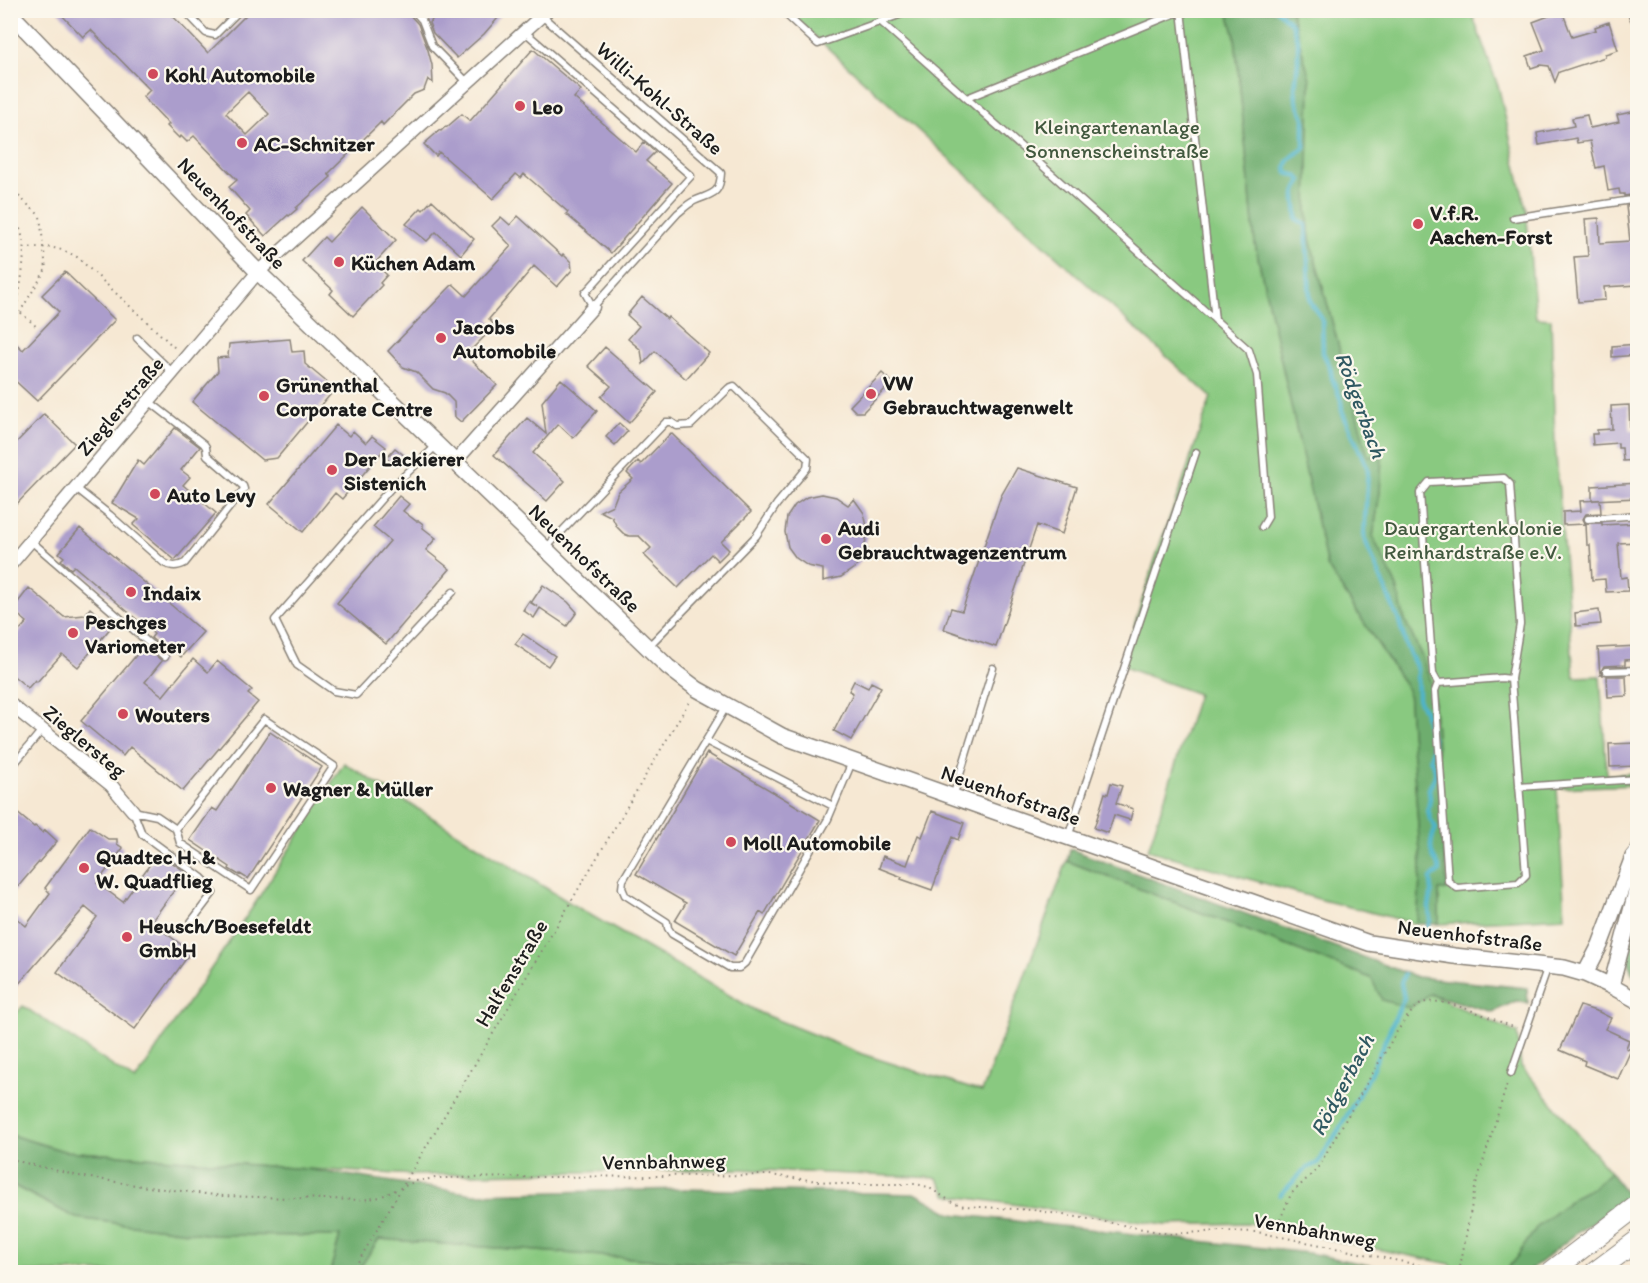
<svg xmlns="http://www.w3.org/2000/svg" width="1648" height="1283" font-family="Itim,sans-serif">
	<style>
		.green { fill: #89c980; stroke: #52724e; stroke-width: 1.5 }
		.forest { fill: #6ead6e; stroke: #456445; stroke-width: 1.5 }
		.lines { fill: none; stroke-linecap: round; stroke-linejoin: round }
		.stream { stroke: #4db4cb; stroke-width: 4.5 }
		.building { fill: #ab9dcc; fill-rule: evenodd }
		.service-casing { stroke: #898278; stroke-width: 9 }
		.minor-casing { stroke: #898278; stroke-width: 15 }
		.tertiary-casing { stroke: #898278; stroke-width: 18 }
		.primary-casing { stroke: #898278; stroke-width: 22 }
		.path { stroke: #898278; stroke-width: 2; stroke-dasharray: 1.5 4.5; stroke-linecap: butt }
		.service { stroke: #fff; stroke-width: 6 }
		.minor { stroke: #fff; stroke-width: 12 }
		.tertiary { stroke: #fff; stroke-width: 15 }
		.primary { stroke: #fff; stroke-width: 20 }
		.poi-dot { fill: #d1495b; stroke: #fbf7ec; stroke-width: 2 }
		.labels { text-anchor: middle; dominant-baseline: central; stroke-width: 4.5; stroke-linejoin: round; paint-order: stroke }
		.poi-label { font-size: 21px; font-weight: bold; fill: #1c1c1c; stroke: #fbf7ec; text-anchor: start }
		.street-label { font-size: 21px; fill: #1c1c1c; stroke: #fbf7ec }
		.park-label { font-size: 21px; fill: #42593f; stroke: #fbf7ec }
		.water-label { font-size: 22px; font-style: italic; fill: #305962; stroke: #fbf7ec }
	</style>
	<rect width="100%" height="100%" fill="#fbf7ec"/>
	<filter id="ink" filterUnits="userSpaceOnUse"><feTurbulence type="fractalNoise" baseFrequency=".0167" numOctaves="2"/><feDisplacementMap in="SourceGraphic" scale="12" xChannelSelector="R" yChannelSelector="G"/><feConvolveMatrix kernelMatrix="1 2 1 2 8 2 1 2 1" color-interpolation-filters="sRGB"/></filter>
	<filter id="wash" filterUnits="userSpaceOnUse"><feTurbulence type="fractalNoise" baseFrequency=".008" numOctaves="4" result="noise"/><feDisplacementMap in="SourceGraphic" scale="24" xChannelSelector="R" yChannelSelector="G"/><feGaussianBlur stdDeviation="1.35" result="paint"/><feColorMatrix in="noise" values="0 0 0 0 0 0 0 0 0 0 0 0 0 0 0 0 0 1.4 0 .05"/><feComposite in="paint" operator="in"/></filter>
	<g filter="url(#wash)">
		<rect width="100%" height="100%" fill="#f6e8d3"/>
		<!-- green -->
		<path class="green" d="M787,11H1228L1235,37L1255,244L1327,566L1408,690L1421,865L1417,924L1322,900L1148,850L1198,694L1121,666L1161,541L1184,478L1211,397Z
			M1291,11H1471L1499,89L1526,209L1536,318L1551,319L1555,443L1574,677L1600,676L1607,775L1637,773V785L1557,788L1565,917L1439,924V890H1447L1422,657L1404,618L1397,587L1373,537L1380,492L1382,456L1368,457L1310,239L1307,210L1310,80Z
			M344,763L575,906L760,1013L862,1054L982,1092L1067,861L1371,978L1409,1008L1430,994L1517,1033L1521,1066L1610,1172L1594,1187L1574,1197L1504,1272H1457L1450,1264L1249,1223L1164,1225L947,1195L937,1178L738,1169L416,1175L306,1169L64,1151L11,1135L10,1020L23,1006L135,1081L252,908Z
			M10,1184L76,1218L213,1235L340,1236L330,1272H11Z
			M379,1239L710,1264L857,1272H357Z"/>
		<!-- forest -->
		<path class="forest" d="M1228,11H1291L1310,79L1307,210L1310,239L1368,456L1382,455L1380,492L1373,537L1397,587L1404,618L1422,657L1433,690L1447,890H1439V924H1417L1421,865L1408,690L1327,566L1255,244L1235,37Z
			M1070,849L1417,977L1527,988L1528,1003L1516,1001L1493,1012L1430,994L1409,1008L1382,1000L1371,978L1067,861Z
			M1635,932H1637V979C1623,966 1631,948 1635,932Z
			M11,1135L64,1151L306,1169L474,1194L684,1189L917,1194L952,1214L1309,1253L1402,1272H857L710,1264L379,1239L357,1272H330L340,1236L213,1235L76,1218L11,1184Z
			M1610,1172L1629,1197L1577,1233L1528,1272H1504L1516,1258L1536,1228L1574,1197L1594,1187Z"/>
		<g class="lines">
			<!-- stream -->
			<path class="stream" d="M1277,10L1292,24L1298,42V62L1295,87L1296,99L1304,118V147C1296,156 1283,159 1287,173L1297,176L1301,180C1299,186 1295,190 1295,196C1295,204 1297,211 1297,219L1306,225L1310,300L1312,305L1322,319L1323,353L1330,367L1332,378L1341,400L1342,411L1368,469L1364,538L1399,621L1407,648L1417,668L1418,699L1424,710L1429,733L1432,740V753L1430,758L1435,769V776L1429,789L1430,799L1428,809L1430,819L1436,828C1431,838 1429,847 1433,857C1436,862 1439,865 1440,871L1431,878V881L1432,890L1429,907L1430,920L1427,929
				M1280,1195L1307,1168L1318,1163L1341,1126L1370,1074L1404,998L1401,983L1404,975"/>
		</g>
		<g id="blocks">
			<!-- building -->
			<path class="building" d="M57,10H167L208,53L251,10H405L418,24L428,50L432,65L433,83L428,79L424,90L414,94L383,125L381,122L328,174L331,177L296,208L297,209L289,216L288,215L265,236L246,215L250,211L229,187L237,180L194,136L187,142L181,136L179,138L167,126L169,124L143,97L150,90L91,30L83,37ZM248,92L269,114L247,135L226,113Z
				M441,10H505L484,34L457,58L433,33L429,23Z
				M1562,11L1572,37L1596,30L1595,27L1609,22L1618,50L1605,54V57L1559,72L1555,82L1549,66L1540,65L1531,68L1527,56L1544,50L1533,22Z
				M533,49L581,90L574,98L636,152L644,142L655,152L646,161L672,183L611,253L566,214L568,212L524,174L521,178L516,174L493,199L439,152L436,156L424,144L440,130L441,131L446,126L447,127L462,114L470,121Z
				M1632,112L1638,139V194L1624,196V194H1620L1619,189L1608,191L1604,166L1596,168L1590,141L1577,143L1576,138L1539,145L1537,133L1574,126L1572,118L1587,115L1590,128L1619,122L1617,115Z
				M432,200L474,239L461,255L436,232L427,241L406,224L421,208L423,210Z
				M1638,204V285L1604,287L1605,300L1578,302L1574,257L1588,256L1585,219L1599,218L1600,243L1630,241L1626,206Z
				M362,207L396,240L375,263L387,275L380,283L382,285L353,316L330,294L333,290L302,261L324,237L329,242Z
				M518,216L562,256L563,254L571,262L572,270L557,287L534,266L489,319L495,326L466,355L497,385L461,422L455,417L454,402L445,393L433,389L416,372L403,367L388,351L453,284L466,296L511,246L492,226L501,217L510,225Z
				M65,272L115,320L37,401L10,376V338L23,350L59,312L42,295Z
				M642,297L667,319L668,317L709,353L686,379L655,351L643,364L641,350L628,339L639,326L627,315Z
				M290,339L292,352L304,351L305,364L335,389L277,458L262,460L192,402L218,371L217,358L228,357L229,344Z
				M1638,344V355L1612,357V346Z
				M605,347L657,392L629,423L601,397L611,386L588,366Z
				M882,373L892,382L863,412H856L850,406Z
				M561,379L597,411L573,438L558,424L533,453L565,481L547,501L494,455L527,418L546,434L542,402Z
				M1629,405L1630,430H1638V460L1623,461L1622,448H1618V443L1593,445L1592,434H1597V430L1612,429L1611,406Z
				M44,414L75,444L10,511V449Z
				M619,423L628,431L615,445L606,437Z
				M336,425L349,436L353,431L366,443L372,436L386,447L342,499L335,493L303,532L269,504Z
				M175,428L200,447L181,470L190,477L183,485L216,513L175,560L133,525L139,519L112,503L138,460L144,465Z
				M671,433L751,512L721,542L729,550L718,561L711,554L678,588L644,555L651,548L639,536H629L624,534L617,527L612,517L600,511L613,505L618,492L633,479L627,473L638,461L641,464Z
				M395,448L405,456L396,466L386,458Z
				M1017,468L1077,487L1062,534L1037,525L996,647L944,629L951,608L962,611L1001,496Z
				M1638,483V498L1592,500V486Z
				M822,494L836,497L848,505L854,499L864,513L868,531L864,548L868,549L857,566L841,577L823,581V569L808,566L796,558L788,547L785,532L787,517L795,505L807,497Z
				M399,496L409,504L403,511L416,521H419L423,524V528L436,538L426,550L450,569L386,644L337,603L390,541L373,527Z
				M1600,500L1601,513L1586,514L1583,519L1585,523H1602V525L1638,523V542L1618,543L1621,578L1627,577L1628,591L1606,592L1605,579L1592,580L1590,545H1587L1586,524L1563,525V512L1581,511L1580,501Z
				M80,528L203,632L181,657L172,649L169,653L151,638L154,634L74,566L71,569L61,560L64,557L59,553Z
				M543,585L568,602L577,612L567,626L540,608L534,618L523,610L529,601L538,607L531,603Z
				M29,588L64,617L85,615L90,608L112,626L78,667L62,654L37,682L35,680L28,688L10,673V641L27,622L12,610Z
				M1599,610L1601,624L1576,626L1575,613Z
				M523,634L555,656L548,666L515,644Z
				M144,646L162,661L145,682L163,696L193,659L208,672L217,661L252,690L248,694L258,702L183,791L130,747L123,756L81,721Z
				M1638,646V659L1625,660V665L1604,666L1601,671L1603,675H1600L1598,648Z
				M1607,676H1626L1627,696L1608,697Z
				M854,681L868,688L871,682L881,687L851,740L834,731L853,693L849,691Z
				M270,732L322,767L248,879L240,874L239,875L229,869L230,867L190,840L212,808L217,811Z
				M1638,743V766L1610,767L1609,744Z
				M707,753L820,820L764,915L760,912L734,956L675,921L686,903L636,874Z
				M1111,783L1122,786L1116,803L1133,809L1130,820L1114,815L1108,833L1094,828L1105,793L1108,794Z
				M10,807L34,827L35,826L43,833L45,830L57,841L10,896Z
				M932,811L964,823L958,840L952,837L932,890L901,879L902,877L879,868L883,856L907,865L918,835L922,837Z
				M90,827L108,839H117V844L123,848L97,883L123,902L158,853L187,873L151,922L191,952L135,1029L57,972L97,917L85,907L10,994V913L26,926L50,893L45,888Z
				M1580,1006L1599,1012L1611,1018L1605,1029L1629,1040L1626,1048L1631,1050L1618,1079L1584,1065L1585,1061L1560,1050Z"/>
		</g>
	</g>
	<g filter="url(#ink)">
		<use href="#blocks" fill-opacity="0" stroke="#898278" stroke-width="1.5"/>
		<g class="lines">
			<!-- service casing -->
			<g class="service-casing">
				<path id="service" d="M184,10L206,33L215,35L240,10
					M413,10L422,20L432,46L468,83
					M781,10L818,44L913,10
					M1181,10L1215,320
					M881,22L1249,350L1257,375L1268,517L1262,527
					M525,32L691,176L585,293L593,307L678,213C683,209 688,204 694,201C711,193 720,196 721,173L542,16
					M967,98L1181,11
					M1513,218L1638,199
					M137,338L173,373
					M437,445L391,488L275,620L297,665L334,691L356,695L453,592
					M1504,478L1510,484L1520,624L1511,679L1526,875L1518,883L1457,888L1448,881L1435,691L1438,683L1433,674L1420,493L1429,482Z
					M76,488L110,515L164,563C172,567 177,567 185,563L244,489L243,486L207,455L206,447L204,444L150,402
					M1588,519L1638,515
					M31,541L165,657
					M546,548L666,422H671L677,426L691,425L729,388L734,386L808,459L807,468L777,504L756,536L648,647
					M1606,671L1638,670
					M1438,683L1502,678L1511,679
					M726,707L623,880L622,888L625,895L667,922L668,928L672,934L730,968H739L745,963L828,819L852,762
					M706,741L833,806
					M10,769L42,730
					M1519,787L1638,779
					M953,797L993,668
					M133,811L157,816L176,829L264,719L334,766L251,890L180,843L176,829
					M133,811L142,834L202,878L210,886L213,893L191,922
					M1068,837L1196,452
					M1511,1073L1548,966"/>
			</g>
			<!-- minor casing -->
			<g class="minor-casing">
				<path id="minor" d="M455,462L593,307
					M10,565L258,272L548,10
					M10,704L111,785L133,811"/>
			</g>
			<!-- tertiary casing -->
			<g class="tertiary-casing">
				<path id="tertiary" d="M1635,10L1638,17
					M10,13L258,272L668,667L697,689L782,736L1016,819L1369,943L1454,956L1564,968L1585,974L1611,986L1638,1001
					M1585,974L1600,945L1633,857L1638,851
					M1611,986L1638,885"/>
			</g>
			<!-- primary casing -->
			<g class="primary-casing">
				<path id="primary" d="M1551,1272L1638,1205
					M1595,1272L1638,1240"/>
			</g>
			<!-- path -->
			<path class="path" d="M10,188L40,216L46,269L20,312
				M10,214C34,235 20,283 16,311
				M24,248C47,246 57,246 77,257L175,348
				M10,314L16,311L20,312L38,328
				M10,1157L17,1161L79,1176L148,1187L223,1196L363,1200L380,1197L416,1181L436,1178L769,1175L843,1184H916L928,1187L952,1202L964,1206L1033,1210L1107,1222L1169,1234L1221,1231L1257,1232L1453,1272
				M1280,1220L1291,1194L1317,1169L1396,1033C1403,1023 1410,1011 1421,1004C1439,993 1496,1021 1516,1028
				M1630,1269L1638,1264
				M352,1272L689,702
				M1458,1272L1460,1267L1475,1188L1508,1081"/>
			<!-- service -->
			<use href="#service" class="service"/>
			<!-- minor -->
			<use href="#minor" class="minor"/>
			<!-- tertiary -->
			<use href="#tertiary" class="tertiary"/>
			<!-- primary -->
			<use href="#primary" class="primary"/>
		</g>
	</g>
	<!-- markers -->
	<g class="poi-dot">
		<circle cx="153" cy="74" r="6"/>
		<circle cx="520" cy="106" r="6"/>
		<circle cx="242" cy="143" r="6"/>
		<circle cx="1418" cy="224" r="6"/>
		<circle cx="339" cy="262" r="6"/>
		<circle cx="441" cy="338" r="6"/>
		<circle cx="871" cy="394" r="6"/>
		<circle cx="264" cy="396" r="6"/>
		<circle cx="332" cy="470" r="6"/>
		<circle cx="155" cy="494" r="6"/>
		<circle cx="826" cy="539" r="6"/>
		<circle cx="131" cy="592" r="6"/>
		<circle cx="73" cy="633" r="6"/>
		<circle cx="123" cy="714" r="6"/>
		<circle cx="271" cy="788" r="6"/>
		<circle cx="731" cy="842" r="6"/>
		<circle cx="84" cy="868" r="6"/>
		<circle cx="127" cy="937" r="6"/>
	</g>
	<g class="labels">
		<!-- poi labels -->
		<g class="poi-label">
			<text x="165" y="74">Kohl Automobile</text>
			<text x="532" y="106">Leo</text>
			<text x="254" y="143">AC-Schnitzer</text>
			<text x="1430" y="212">V.f.R.<tspan x="1430" dy="24">Aachen-Forst</tspan></text>
			<text x="351" y="262">Küchen Adam</text>
			<text x="453" y="326">Jacobs<tspan x="453" dy="24">Automobile</tspan></text>
			<text x="883" y="382">VW<tspan x="883" dy="24">Gebrauchtwagenwelt</tspan></text>
			<text x="276" y="384">Grünenthal<tspan x="276" dy="24">Corporate Centre</tspan></text>
			<text x="344" y="458">Der Lackierer<tspan x="344" dy="24">Sistenich</tspan></text>
			<text x="167" y="494">Auto Levy</text>
			<text x="838" y="527">Audi<tspan x="838" dy="24">Gebrauchtwagenzentrum</tspan></text>
			<text x="143" y="592">Indaix</text>
			<text x="85" y="621">Peschges<tspan x="85" dy="24">Variometer</tspan></text>
			<text x="135" y="714">Wouters</text>
			<text x="283" y="788">Wagner &amp; Müller</text>
			<text x="743" y="842">Moll Automobile</text>
			<text x="96" y="856">Quadtec H. &amp;<tspan x="96" dy="24">W. Quadflieg</tspan></text>
			<text x="139" y="925">Heusch/Boesefeldt<tspan x="139" dy="24">GmbH</tspan></text>
		</g>
		<!-- street labels -->
		<g class="street-label">
			<text transform="translate(660 98) rotate(41)">Willi-Kohl-Straße</text>
			<text transform="translate(232 213) rotate(46)">Neuenhofstraße</text>
			<text transform="translate(120 406) rotate(-50)">Zieglerstraße</text>
			<text transform="translate(585 558) rotate(44)">Neuenhofstraße</text>
			<text transform="translate(85 741) rotate(40)">Zieglersteg</text>
			<text transform="translate(1011 795) rotate(19)">Neuenhofstraße</text>
			<text transform="translate(1470 935) rotate(7)">Neuenhofstraße</text>
			<text transform="translate(511 973) rotate(-59)">Halfenstraße</text>
			<text transform="translate(664 1161) rotate(-1)">Vennbahnweg</text>
			<text transform="translate(1315 1230) rotate(10)">Vennbahnweg</text>
		</g>
		<!-- park labels -->
		<g class="park-label">
			<text x="1117" y="126">Kleingartenanlage<tspan x="1117" dy="24">Sonnenscheinstraße</tspan></text>
			<text x="1473" y="527">Dauergartenkolonie<tspan x="1473" dy="24">Reinhardstraße e.V.</tspan></text>
		</g>
		<!-- water labels -->
		<g class="water-label">
			<text transform="translate(1361 405) rotate(70)">Rödgerbach</text>
			<text transform="translate(1342 1085) rotate(-62)">Rödgerbach</text>
		</g>
	</g>
	<!-- margin -->
	<rect width="1648" height="1283" fill="none" stroke="#fbf7ec" stroke-width="36"/>
</svg>
